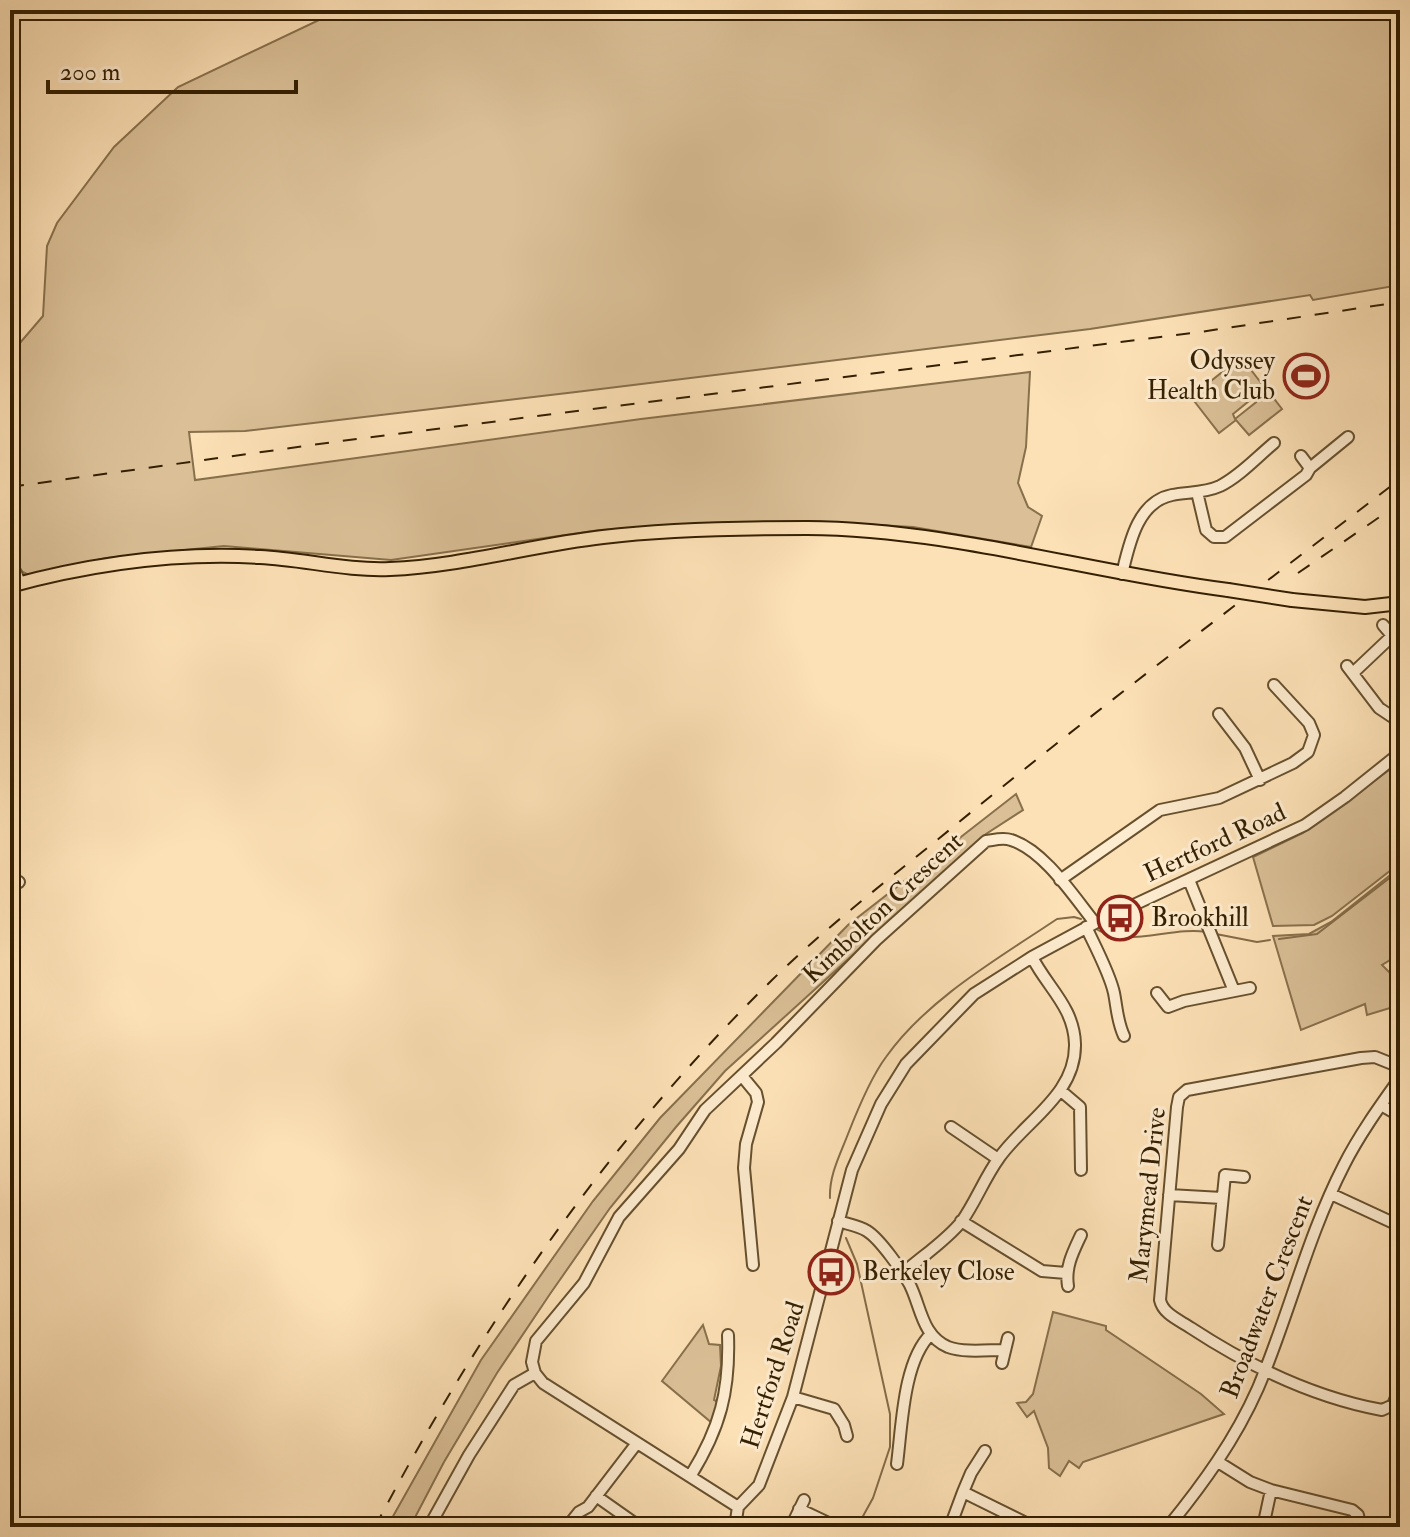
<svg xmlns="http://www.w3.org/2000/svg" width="1410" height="1537" font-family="'IM FELL Double Pica',serif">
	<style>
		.green { fill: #dbc097; stroke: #88704c; stroke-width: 2 }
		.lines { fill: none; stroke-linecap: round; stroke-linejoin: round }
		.stream { stroke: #846c48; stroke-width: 2 }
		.minor-casing { stroke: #66502e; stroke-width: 14 }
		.major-casing { stroke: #341f01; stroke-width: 16 }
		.minor { stroke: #feecd0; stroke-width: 10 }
		.major { stroke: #fde1b6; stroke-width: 12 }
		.rail { stroke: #341f01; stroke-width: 2; stroke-dasharray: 14 14; stroke-linecap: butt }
		.major-bridge-casing { stroke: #341f01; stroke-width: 16; stroke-linecap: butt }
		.major-bridge { stroke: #fde1b6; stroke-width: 12 }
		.labels { text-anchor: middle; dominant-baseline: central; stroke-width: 6; stroke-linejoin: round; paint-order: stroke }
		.poi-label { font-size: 26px; fill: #341f01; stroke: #feecd0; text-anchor: start }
		.street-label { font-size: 26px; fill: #341f01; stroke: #feecd0 }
	</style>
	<rect width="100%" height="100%" fill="#fde1b6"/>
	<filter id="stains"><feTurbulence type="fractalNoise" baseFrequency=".0025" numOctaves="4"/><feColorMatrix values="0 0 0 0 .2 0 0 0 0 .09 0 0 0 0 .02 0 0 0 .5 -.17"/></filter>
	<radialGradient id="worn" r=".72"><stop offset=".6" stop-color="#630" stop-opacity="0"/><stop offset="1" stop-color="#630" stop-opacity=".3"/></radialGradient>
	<!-- green -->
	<path class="green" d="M340,10H1400V285L1313,300L1310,295L1090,329L576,392L245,431L189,432L195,480L641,419L1030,372L1026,447L1018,483L1028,507L1042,516L1031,547L913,527L808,521L600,530L391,560L224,546L106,558L29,575L10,566V358L13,351L43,316L47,246L57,223L114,147L178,87Z
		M1241,357L1265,388L1233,414L1235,419L1269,392L1282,409L1249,435L1236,420L1219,433L1191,397Z
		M1400,762V863L1332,916L1314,925L1273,926L1253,857L1303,833Z
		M1016,794L1023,810L986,834L725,1071L676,1127L610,1208L550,1294L497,1373L444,1462L410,1527H387L481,1360L593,1201L660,1118L848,925Z
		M1393,873L1400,882V954L1382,965L1400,983V1005L1367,1015L1365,1004L1301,1030L1273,936L1309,934L1331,922Z
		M1053,1312L1106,1326V1330L1201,1394L1224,1414L1083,1462L1079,1468L1069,1461L1060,1476L1049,1468L1048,1448L1034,1411L1027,1417L1017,1403L1026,1402L1033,1394Z
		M703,1325L709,1344L720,1345L721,1366L714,1400L720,1403L712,1423L662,1381Z"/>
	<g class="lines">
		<!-- stream -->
		<path class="stream" d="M1098,930C1125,948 1175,926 1206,932
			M1216,934L1257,942L1270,940
			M1279,939L1317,934L1400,870
			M830,1198C829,1175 840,1155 848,1134C857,1111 871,1077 886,1057C927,999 999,958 1057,919L1074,917L1081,919
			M846,1238L857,1264L890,1414V1447L873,1498L857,1527"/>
		<!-- minor casing -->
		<g class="minor-casing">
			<path id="minor" d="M1301,456L1310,468
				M1197,492L1206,530L1214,537H1225L1306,475L1310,468L1348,437
				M10,568L16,573L20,583
				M1122,574C1129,545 1137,502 1172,495C1188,492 1205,493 1220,486C1240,476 1257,457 1274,443
				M1383,625L1400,645
				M1347,666L1379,708L1400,722
				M1354,672L1392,636
				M1219,714L1245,748L1260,780
				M1060,880L1160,810L1219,798L1293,763L1308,752L1314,735L1309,723L1274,685
				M1189,880L1234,991
				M10,881L19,882
				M1086,927C1095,946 1110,974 1114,993C1117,1008 1117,1021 1124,1036
				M1157,993L1168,1007L1184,1001L1250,988
				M1400,1067L1375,1057L1361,1058L1187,1090L1179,1097L1177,1107L1160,1300C1163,1314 1179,1320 1191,1328C1249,1366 1312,1397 1382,1410L1393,1405L1400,1387
				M742,1076L756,1093L758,1102L746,1144L744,1168L753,1265
				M1060,1090L1080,1107L1081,1170
				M1381,1105L1400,1116
				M951,1127L998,1159
				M1331,1194L1400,1226
				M1169,1195L1222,1198
				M838,1221C847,1224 859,1226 867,1231C880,1239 903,1272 910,1285C921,1307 922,1336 948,1347C965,1353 987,1350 1004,1350
				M961,1221L1042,1271L1066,1273
				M1218,1245L1225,1175L1244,1177
				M902,1274C921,1257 946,1241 962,1221C976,1201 985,1177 999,1158C1025,1121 1076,1095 1075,1044C1074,1007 1047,987 1032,957
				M1068,1286C1065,1267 1073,1252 1081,1235
				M1002,1363L1008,1338
				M793,1397L834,1409L844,1425L847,1436
				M1218,1462L1250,1482L1271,1490L1352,1510L1358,1515L1360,1527
				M897,1464C902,1426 903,1361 931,1334
				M691,1475C720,1428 730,1391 728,1335
				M963,1492L971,1473L985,1451
				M596,1496L640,1527
				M738,1507L543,1383L535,1373L532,1362L536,1341L584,1283L619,1217L679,1149L705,1110L776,1043L876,940L986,841C994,840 1003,837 1011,840C1044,850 1074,897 1095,923
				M799,1509L837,1527
				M429,1527L469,1455L514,1385L535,1373
				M567,1527L579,1512L588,1507L637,1443
				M735,1527L738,1507L759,1485L793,1397L852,1170L881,1104L906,1064L974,994L1032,957L1095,923L1305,825L1345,797L1400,753
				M791,1527L804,1500
				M950,1527L963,1492L1034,1527
				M1168,1527C1203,1484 1235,1440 1258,1388C1289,1315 1307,1237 1344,1165C1359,1135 1380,1106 1400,1078
				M1263,1527L1271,1490"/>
		</g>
		<!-- major casing -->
		<g class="major-casing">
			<path id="major" d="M10,586C91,564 176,552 260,557C303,559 347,571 390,569C462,566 532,545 603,537C670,529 740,528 807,528C951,529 1086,572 1228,590
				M1292,600L1365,607L1400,603"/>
		</g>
		<!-- minor -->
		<use href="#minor" class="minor"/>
		<!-- major -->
		<use href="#major" class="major"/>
		<!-- rail -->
		<path class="rail" d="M10,487L341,441L1200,332L1400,302
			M1298,573L1400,503
			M375,1527C481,1325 608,1141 771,981C828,925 892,877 953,827C1099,707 1251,594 1400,479"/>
		<!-- major-bridge casing -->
		<g class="major-bridge-casing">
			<path id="major-bridge" d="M1228,590L1292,600"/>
		</g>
		<!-- major-bridge -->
		<use href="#major-bridge" class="major-bridge"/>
	</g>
	<!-- icons -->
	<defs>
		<g id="stadium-ring" transform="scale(2.3)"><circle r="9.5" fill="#feecd0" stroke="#8f2418" stroke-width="1.5"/><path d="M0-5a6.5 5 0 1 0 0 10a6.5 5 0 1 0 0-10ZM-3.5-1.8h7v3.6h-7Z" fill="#8f2418"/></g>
		<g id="bus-ring" transform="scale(2.3)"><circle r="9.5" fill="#feecd0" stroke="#8f2418" stroke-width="1.5"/><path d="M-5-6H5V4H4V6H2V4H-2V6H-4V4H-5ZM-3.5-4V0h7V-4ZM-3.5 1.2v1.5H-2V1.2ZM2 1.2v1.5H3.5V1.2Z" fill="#8f2418"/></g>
	</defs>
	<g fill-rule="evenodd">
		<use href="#stadium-ring" x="1306" y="376"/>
		<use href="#bus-ring" x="1120" y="918"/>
		<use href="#bus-ring" x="831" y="1272"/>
	</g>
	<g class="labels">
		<!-- poi labels -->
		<g class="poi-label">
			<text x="1275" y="361" text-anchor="end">Odyssey<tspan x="1275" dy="30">Health Club</tspan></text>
			<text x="1151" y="918">Brookhill</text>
			<text x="862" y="1272">Berkeley Close</text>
		</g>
		<!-- street labels -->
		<g class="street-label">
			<text transform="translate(1215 843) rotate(-25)">Hertford Road</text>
			<text transform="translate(883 908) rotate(-43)">Kimbolton Crescent</text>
			<text transform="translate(1148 1195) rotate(-84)">Marymead Drive</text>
			<text transform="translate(1267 1297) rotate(-69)">Broadwater Crescent</text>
			<text transform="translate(773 1375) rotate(-72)">Hertford Road</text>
		</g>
	</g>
	<!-- margin -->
	<rect width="1410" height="1537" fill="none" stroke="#fde1b6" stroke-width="40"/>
	<rect x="12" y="12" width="1386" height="1513" fill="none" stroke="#341f01" stroke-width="4"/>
	<rect x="20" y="20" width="1370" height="1497" fill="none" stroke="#341f01" stroke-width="2"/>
	<!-- scale -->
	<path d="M48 80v12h248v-12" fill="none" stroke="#341f01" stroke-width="4"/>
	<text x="60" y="80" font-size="24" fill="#341f01" stroke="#feecd0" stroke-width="6" paint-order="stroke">200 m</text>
	<rect width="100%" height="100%" filter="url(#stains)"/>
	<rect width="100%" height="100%" fill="url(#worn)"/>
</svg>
